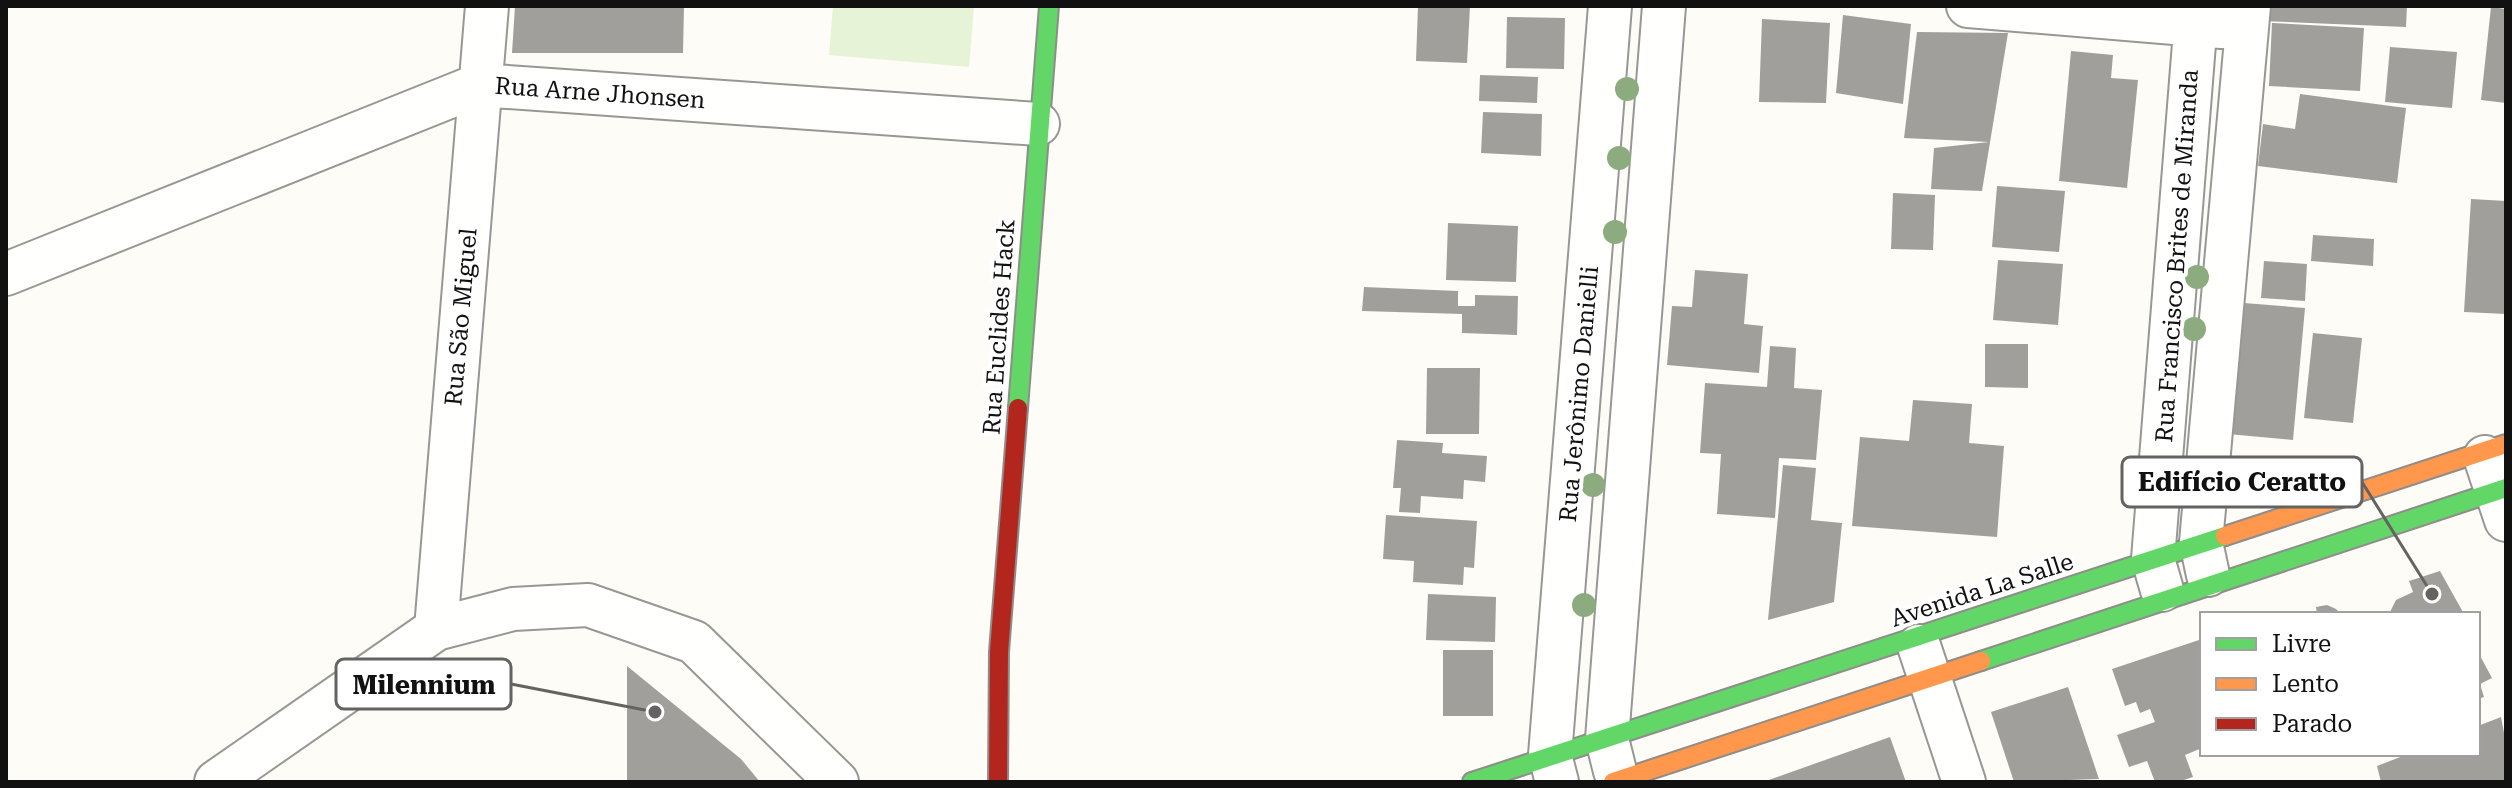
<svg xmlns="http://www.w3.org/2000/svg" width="2512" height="788" font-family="'Roboto Serif',serif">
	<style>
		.green { fill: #e7f3d7 }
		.building { fill: #a19f9c }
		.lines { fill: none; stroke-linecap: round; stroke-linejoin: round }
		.street-casing { stroke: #979795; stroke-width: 46 }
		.fast-casing { stroke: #8e8d8b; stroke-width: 22 }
		.slow-casing { stroke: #8e8d8b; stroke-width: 22 }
		.jam-casing { stroke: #8e8d8b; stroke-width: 22 }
		.street { stroke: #fffffe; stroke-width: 42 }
		.fast { stroke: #63d668; stroke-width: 18 }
		.slow { stroke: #ff974d; stroke-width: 18 }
		.jam { stroke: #b3261e; stroke-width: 18 }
		.tree { fill: #8cac80 }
		.labels { text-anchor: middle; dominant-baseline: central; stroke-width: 8; stroke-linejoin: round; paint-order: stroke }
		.street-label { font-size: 24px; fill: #111; stroke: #fff }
		.leader { fill: none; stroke: #646362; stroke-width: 3 }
		.callout-dot { fill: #646362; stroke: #fff; stroke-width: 3 }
		.callout { fill: #fff; stroke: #646362; stroke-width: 3 }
		.callout-label { font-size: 26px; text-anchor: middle; font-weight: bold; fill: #111 }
	</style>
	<rect width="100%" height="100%" fill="#fdfcf7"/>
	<!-- green -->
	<path class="green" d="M833,6H974L969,67L829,55Z"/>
	<!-- building -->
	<path class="building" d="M515,6H684L683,53H512Z
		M1418,6H1470L1467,63L1416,61Z
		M2264,6H2407L2406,27L2263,21Z
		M2491,7L2506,9V103L2481,100Z
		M1843,15L1911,24L1903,104L1836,93Z
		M1507,17L1565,18L1564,69L1506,68Z
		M1762,19L1830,23L1826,103L1759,102Z
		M2272,23L2364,28L2360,91L2269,86Z
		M1917,32L2008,33L1982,191L1931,189L1934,148L1989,142L1904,138Z
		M2390,47L2457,52L2452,108L2385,102Z
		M2071,51L2113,55L2111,78L2138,80L2127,188L2059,181Z
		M1480,75L1538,77L1537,103L1479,101Z
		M2300,94L2406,108L2397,183L2258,166L2263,124L2295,129Z
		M1483,112L1542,114L1541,156L1481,153Z
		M1997,186L2065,191L2059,252L1992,247Z
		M1893,193L1935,195L1933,250L1891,249Z
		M2471,199L2506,201V314L2464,312Z
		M1448,223L1518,226L1516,282L1446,280Z
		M2313,235L2374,239L2373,266L2311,261Z
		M1998,260L2063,264L2058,325L1993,320Z
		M2264,261L2307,264L2305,301L2261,298Z
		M1695,270L1748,274L1744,324L1763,326L1759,373L1667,365L1672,306L1692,307Z
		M1364,287L1458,291V306H1475V295L1518,296L1517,335L1462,333V314L1362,311Z
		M2241,296L2244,303L2305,308L2293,440L2228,434Z
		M2313,333L2362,338L2353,423L2304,418Z
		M1985,344H2028V388L1985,387Z
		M1770,346L1796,348L1794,388L1822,390L1816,460L1779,458L1775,518L1717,514L1721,454L1700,453L1705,383L1767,387Z
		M1427,368H1480L1479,434H1426Z
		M1913,400L1972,404L1969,443L2004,446L1997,537L1852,526L1860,437L1909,441Z
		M1397,440L1443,443L1442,453L1487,456L1485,482L1464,480L1463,499L1421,496L1420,513L1399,512L1401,488H1393Z
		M1783,465L1816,468L1811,520L1842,523L1834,602L1768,620Z
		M1386,515L1477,521L1474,568L1464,567L1463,585L1413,582L1414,561L1383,559Z
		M2440,571L2464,614H2389L2396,600L2413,592L2409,581Z
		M1428,594L1496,597L1495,642L1426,640Z
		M2327,605L2336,609L2341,614H2317L2316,607Z
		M2202,639V748L2185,755L2193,777L2178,782H2155L2147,761L2129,767L2117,735L2155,722L2150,709L2140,713L2136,702L2125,706L2112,669Z
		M1443,650H1493V716H1443Z
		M2478,652L2492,678L2480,684L2484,697L2478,699Z
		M627,666L741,759L760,782H627Z
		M2068,687L2099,779L2014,782L1991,712Z
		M2501,717L2506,743V782H2381L2377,766L2408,754H2478V726Z
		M1890,737L1906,782H1763Z"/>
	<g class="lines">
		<!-- street casing -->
		<g class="street-casing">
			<path id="street" d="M1968,6L2222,27
				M6,274L479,85L1038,124
				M2485,457L2506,520
				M2208,575L2201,542L2249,6
				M2162,590L2153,559L2197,6
				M436,629L487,6
				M1919,646L1964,782
				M1615,771L1607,739L1664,6
				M216,782L436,629L513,609L588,605L694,642L837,782
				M1557,782L1550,755L1610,6"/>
		</g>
		<!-- fast casing -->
		<g class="fast-casing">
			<path id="fast" d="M1018,408L1049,6
				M1981,661L2506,488
				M1472,782L2225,536"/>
		</g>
		<!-- slow casing -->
		<g class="slow-casing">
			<path id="slow" d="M2225,536L2506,444
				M1613,782L1981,661"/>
		</g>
		<!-- jam casing -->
		<g class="jam-casing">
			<path id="jam" d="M998,782L999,652L1018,408"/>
		</g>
		<!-- street -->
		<use href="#street" class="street"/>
		<!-- fast -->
		<use href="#fast" class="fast"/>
		<!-- slow -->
		<use href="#slow" class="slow"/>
		<!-- jam -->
		<use href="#jam" class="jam"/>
	</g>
	<!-- trees -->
	<g class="tree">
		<circle cx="1627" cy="89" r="12"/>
		<circle cx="1619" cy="158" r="12"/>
		<circle cx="1615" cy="232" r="12"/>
		<circle cx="2197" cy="277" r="12"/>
		<circle cx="2194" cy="329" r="12"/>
		<circle cx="1593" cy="485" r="12"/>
		<circle cx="1584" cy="605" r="12"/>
	</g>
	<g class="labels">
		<!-- street labels -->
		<g class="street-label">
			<text transform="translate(600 93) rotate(4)">Rua Arne Jhonsen</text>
			<text transform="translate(2177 256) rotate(-86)">Rua Francisco Brites de Miranda</text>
			<text transform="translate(461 317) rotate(-85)">Rua São Miguel</text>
			<text transform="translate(999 327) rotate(-86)">Rua Euclides Hack</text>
			<text transform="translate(1579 394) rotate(-85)">Rua Jerônimo Danielli</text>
			<text transform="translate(1982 590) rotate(-18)">Avenida La Salle</text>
		</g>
	</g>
	<!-- callouts -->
	<path class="leader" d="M2432 594L2362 482M655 712L511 684"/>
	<g class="callout-dot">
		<circle cx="2432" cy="594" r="8"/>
		<circle cx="655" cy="712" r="8"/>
	</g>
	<g class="callout">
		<rect x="2122" y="457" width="240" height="50" rx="8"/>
		<rect x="336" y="659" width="175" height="50" rx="8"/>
	</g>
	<g class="callout-label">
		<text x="2242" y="491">Edifício Ceratto</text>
		<text x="424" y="694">Milennium</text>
	</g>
	<!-- border -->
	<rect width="2512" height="788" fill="none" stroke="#111111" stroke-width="16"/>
	<!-- legend -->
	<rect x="2200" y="612" width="280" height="144" fill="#ffffff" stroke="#a0a0a0" stroke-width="2"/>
	<rect x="2216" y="638" width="40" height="12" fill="#63d668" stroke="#a0a0a0" stroke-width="2"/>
	<text x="2272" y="652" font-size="24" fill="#111111">Livre</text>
	<rect x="2216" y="678" width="40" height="12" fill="#ff974d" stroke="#a0a0a0" stroke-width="2"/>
	<text x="2272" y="692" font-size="24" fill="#111111">Lento</text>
	<rect x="2216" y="718" width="40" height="12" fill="#b3261e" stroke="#a0a0a0" stroke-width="2"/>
	<text x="2272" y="732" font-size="24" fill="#111111">Parado</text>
</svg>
